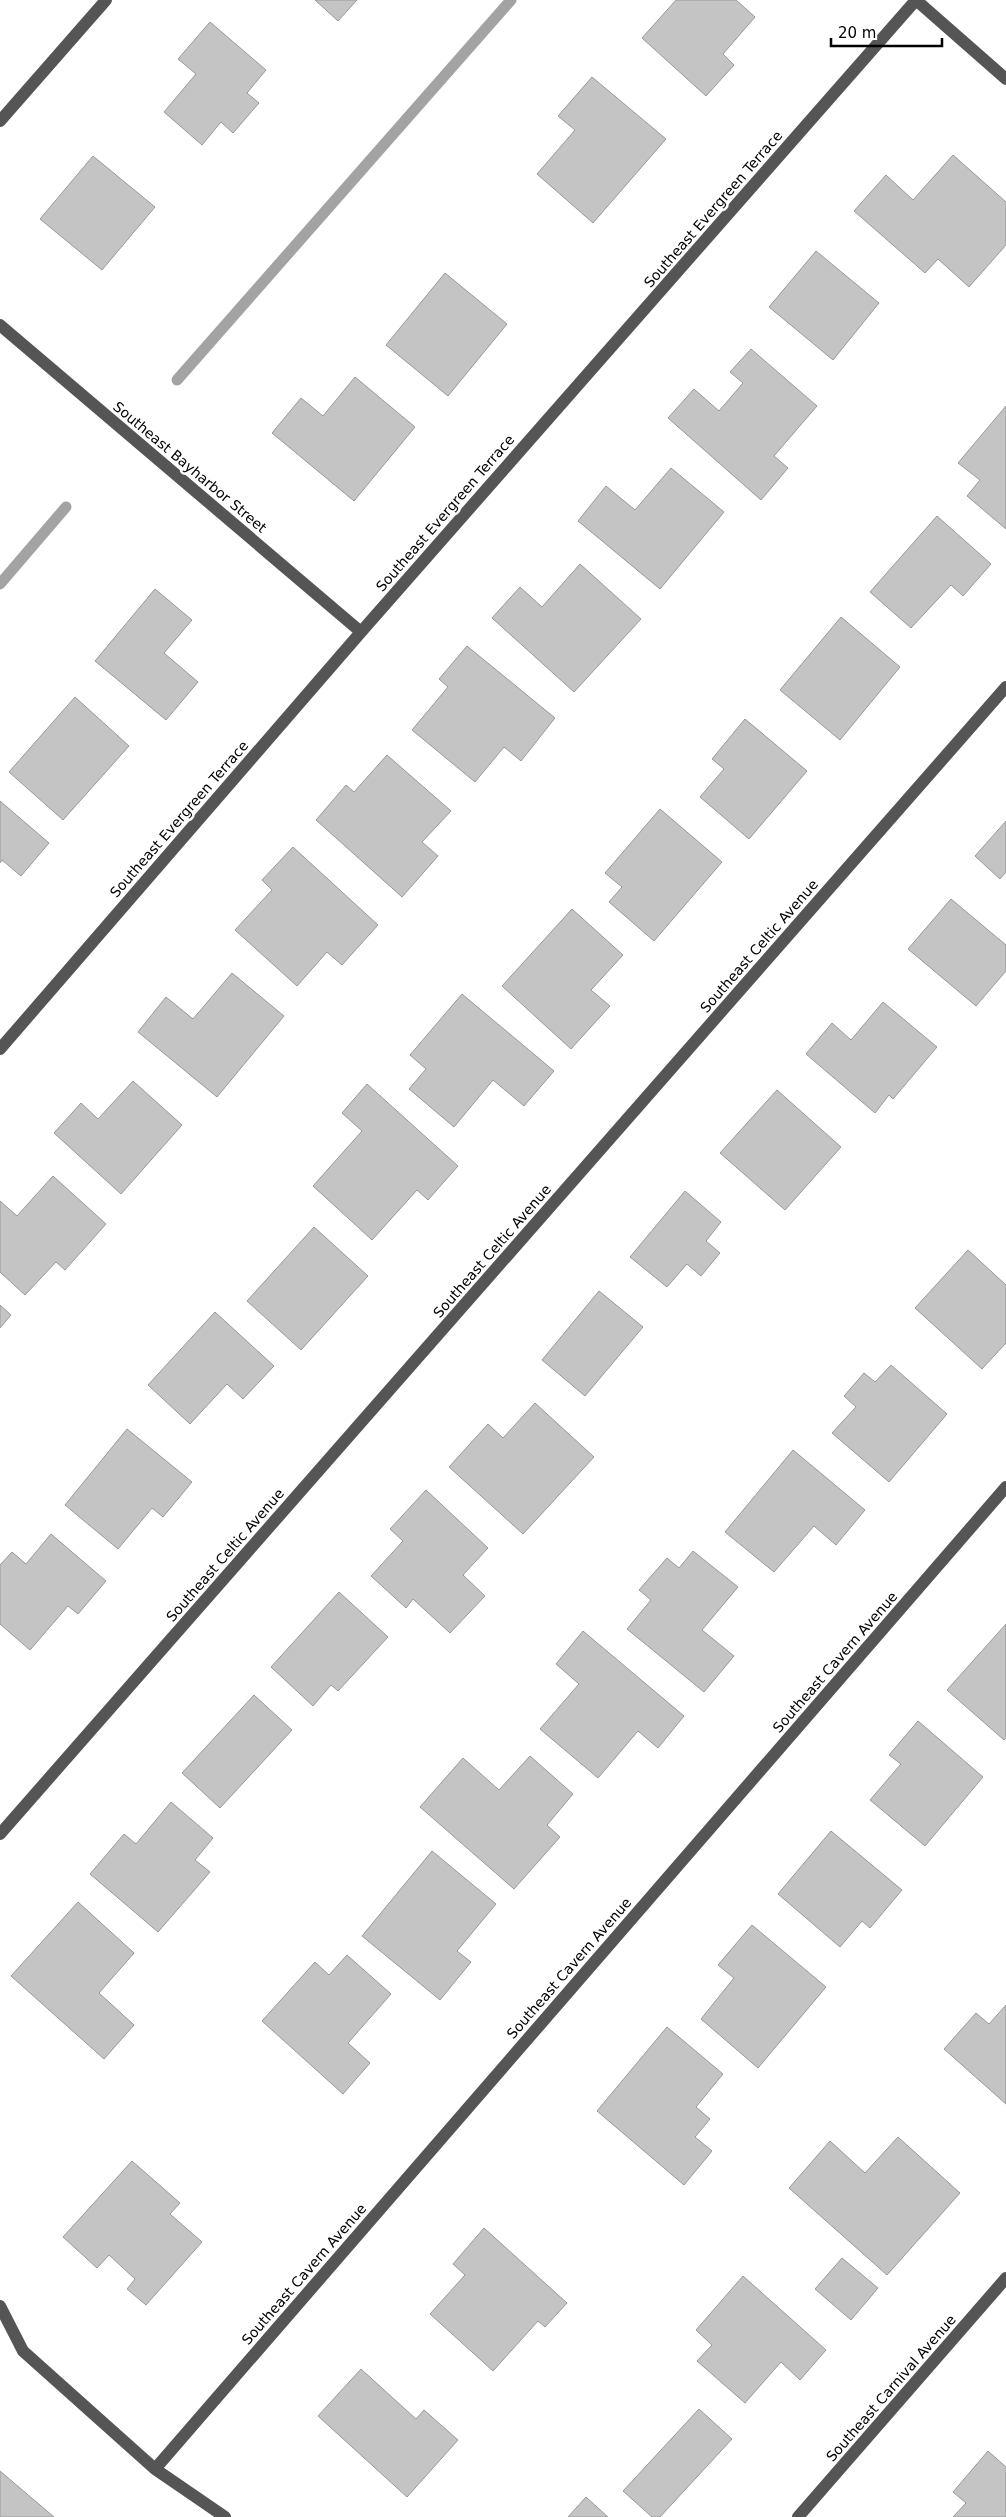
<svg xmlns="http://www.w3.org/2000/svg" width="1006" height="2517" font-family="'DejaVu Sans',sans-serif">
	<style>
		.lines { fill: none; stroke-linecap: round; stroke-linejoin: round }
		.stream { stroke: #a3a3a3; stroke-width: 11 }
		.building { fill: #c4c4c4; stroke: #999 }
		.minor { stroke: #555; stroke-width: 12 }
		.labels { text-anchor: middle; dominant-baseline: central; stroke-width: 5; stroke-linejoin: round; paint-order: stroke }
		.street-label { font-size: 14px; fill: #000; stroke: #fff }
	</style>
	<rect width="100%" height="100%" fill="#fff"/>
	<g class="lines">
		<!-- stream -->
		<path class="stream" d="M177,380L511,0
			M0,584L66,507"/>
	</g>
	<!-- building -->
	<path class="building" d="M315,0H357L338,21Z
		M676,0H736L755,17L723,54L734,65L706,96L642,38Z
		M210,22L266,70L247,93L259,103L233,133L221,122L202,145L164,112L196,74L178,59Z
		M592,77L666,139L593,223L537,174L575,130L558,116Z
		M953,155L1006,202V245L969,287L938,259L925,273L854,211L886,175L913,200Z
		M93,156L155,207L102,270L40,219Z
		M816,251L879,303L833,360L769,307Z
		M445,273L507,324L448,396L386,345Z
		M751,349L817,406L774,456L788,468L761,500L668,418L694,389L719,411L743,383L730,372Z
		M355,377L415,427L354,501L272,433L301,398L323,416Z
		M1006,406V529L967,496L980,480L958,463Z
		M671,468L724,512L660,589L578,521L606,486L635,510Z
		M937,516L991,564L963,596L951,585L911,628L870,592Z
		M580,564L641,619L574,692L492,618L520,587L542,607Z
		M155,589L192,620L164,653L198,682L166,720L95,661Z
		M841,617L900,667L840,740L780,690Z
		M467,646L555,718L521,761L504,747L475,782L412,730L448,687L439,679Z
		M75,697L129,746L63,820L9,772Z
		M745,719L807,771L749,839L700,797L724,769L712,759Z
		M387,755L451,811L422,842L438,856L402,897L316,820L346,785L354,792Z
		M0,801L49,843L21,876L2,860L0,863Z
		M660,809L722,862L654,941L609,902L622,887L605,873Z
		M1006,821V872L1000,879L975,856Z
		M293,847L378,925L342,965L327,952L297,986L235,930L272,890L262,880Z
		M951,899L1006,945V971L976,1006L908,949Z
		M572,909L623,955L591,990L610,1006L571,1049L502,986Z
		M232,973L284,1016L217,1097L138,1032L166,997L193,1019Z
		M462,994L554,1071L524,1106L493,1080L454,1127L409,1089L426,1069L410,1055Z
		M883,1002L937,1047L893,1099L889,1095L875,1113L806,1054L832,1023L851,1040Z
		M133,1081L182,1125L121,1194L54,1133L81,1103L98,1119Z
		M367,1084L458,1166L428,1200L417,1190L372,1240L313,1186L362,1131L342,1113Z
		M777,1090L841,1147L785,1210L720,1153Z
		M53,1176L106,1224L65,1270L56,1262L25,1295L0,1272V1201L17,1216Z
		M685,1191L721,1222L706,1241L720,1253L701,1276L687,1264L667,1287L630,1257Z
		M314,1227L368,1276L301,1350L247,1301Z
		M968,1250L1006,1285V1343L982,1369L915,1308Z
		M599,1291L643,1327L585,1396L542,1360Z
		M0,1305L11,1315L0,1328Z
		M215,1312L274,1366L243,1399L227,1384L190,1424L148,1385Z
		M891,1365L947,1414L889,1482L832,1433L856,1407L844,1396L864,1373L875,1382Z
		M535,1403L594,1457L523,1534L449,1467L488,1424L503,1438Z
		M127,1429L192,1482L163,1517L152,1508L118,1549L65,1505Z
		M793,1450L865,1510L836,1545L814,1526L774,1572L725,1532Z
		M426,1490L488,1548L463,1575L485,1596L450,1633L413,1599L406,1608L371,1576L403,1541L390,1529Z
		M51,1534L106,1581L78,1614L68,1606L30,1650L0,1624V1565L12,1552L26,1564Z
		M693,1551L738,1587L702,1630L734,1656L704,1692L627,1629L651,1600L639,1590L667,1558L679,1568Z
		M339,1592L388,1637L338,1691L331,1685L313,1706L271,1667Z
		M1006,1624V1738L1004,1740L947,1690Z
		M583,1631L684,1716L658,1748L638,1731L598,1778L540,1729L579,1684L556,1664Z
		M254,1695L292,1730L220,1808L182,1773Z
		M918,1721L983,1777L925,1846L870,1800L901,1764L889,1755Z
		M530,1756L573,1794L547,1825L560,1837L514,1889L420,1807L463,1758L499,1790Z
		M171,1802L213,1838L195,1860L210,1872L158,1932L90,1874L124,1834L136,1844Z
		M831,1831L902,1890L870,1928L862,1921L840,1947L778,1894Z
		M432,1851L496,1904L457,1951L471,1962L440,2000L362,1936Z
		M78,1902L134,1953L99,1993L134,2025L104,2059L11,1976Z
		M752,1925L826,1987L758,2068L701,2019L734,1978L718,1965Z
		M347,1955L391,1994L348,2043L370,2063L343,2094L262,2021L315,1962L329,1975Z
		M1006,2005V2104L944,2049L976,2013L989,2024Z
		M667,2027L723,2074L696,2107L710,2119L695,2137L712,2151L684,2185L597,2111Z
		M898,2137L960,2193L887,2275L789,2188L830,2141L865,2173Z
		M132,2161L180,2203L170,2214L202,2242L146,2305L127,2289L135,2279L109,2255L97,2268L63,2237Z
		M484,2228L567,2303L545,2327L538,2321L493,2371L430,2314L465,2275L453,2264Z
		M842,2258L878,2288L851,2320L815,2289Z
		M743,2276L826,2350L800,2380L781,2362L745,2403L697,2361L712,2345L696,2330Z
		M361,2369L416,2419L424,2410L458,2440L407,2497L318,2416Z
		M699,2409L732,2439L660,2517H652L623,2491Z
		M988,2451L1006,2467V2517H953L966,2503L953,2492Z
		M0,2471L54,2517H0Z
		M586,2497L608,2517H568Z"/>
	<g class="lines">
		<!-- minor -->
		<path class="minor" d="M916,0L1006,79
			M0,121L106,0
			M0,325L361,632
			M0,1049L361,632L916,0
			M0,1834L1006,687
			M0,2306L23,2351L155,2469L225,2517
			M155,2469L1006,1487
			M798,2517L1006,2278"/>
	</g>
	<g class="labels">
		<!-- street labels -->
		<g class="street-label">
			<text transform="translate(713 209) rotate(-49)">Southeast Evergreen Terrace</text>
			<text transform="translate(190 467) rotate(40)">Southeast Bayharbor Street</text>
			<text transform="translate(445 513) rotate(-49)">Southeast Evergreen Terrace</text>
			<text transform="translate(179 819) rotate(-49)">Southeast Evergreen Terrace</text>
			<text transform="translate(759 946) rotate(-49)">Southeast Celtic Avenue</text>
			<text transform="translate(492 1251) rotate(-49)">Southeast Celtic Avenue</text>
			<text transform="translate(225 1555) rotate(-49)">Southeast Celtic Avenue</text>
			<text transform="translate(835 1662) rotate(-49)">Southeast Cavern Avenue</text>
			<text transform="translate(569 1968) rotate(-49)">Southeast Cavern Avenue</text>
			<text transform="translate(304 2274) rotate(-49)">Southeast Cavern Avenue</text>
			<text transform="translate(891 2388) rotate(-49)">Southeast Carnival Avenue</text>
		</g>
	</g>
	<!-- scale -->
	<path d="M831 38v8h111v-8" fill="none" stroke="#000000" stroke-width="2.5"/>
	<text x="838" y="38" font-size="15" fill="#000000" stroke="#ffffff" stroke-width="4" paint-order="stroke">20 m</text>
</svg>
